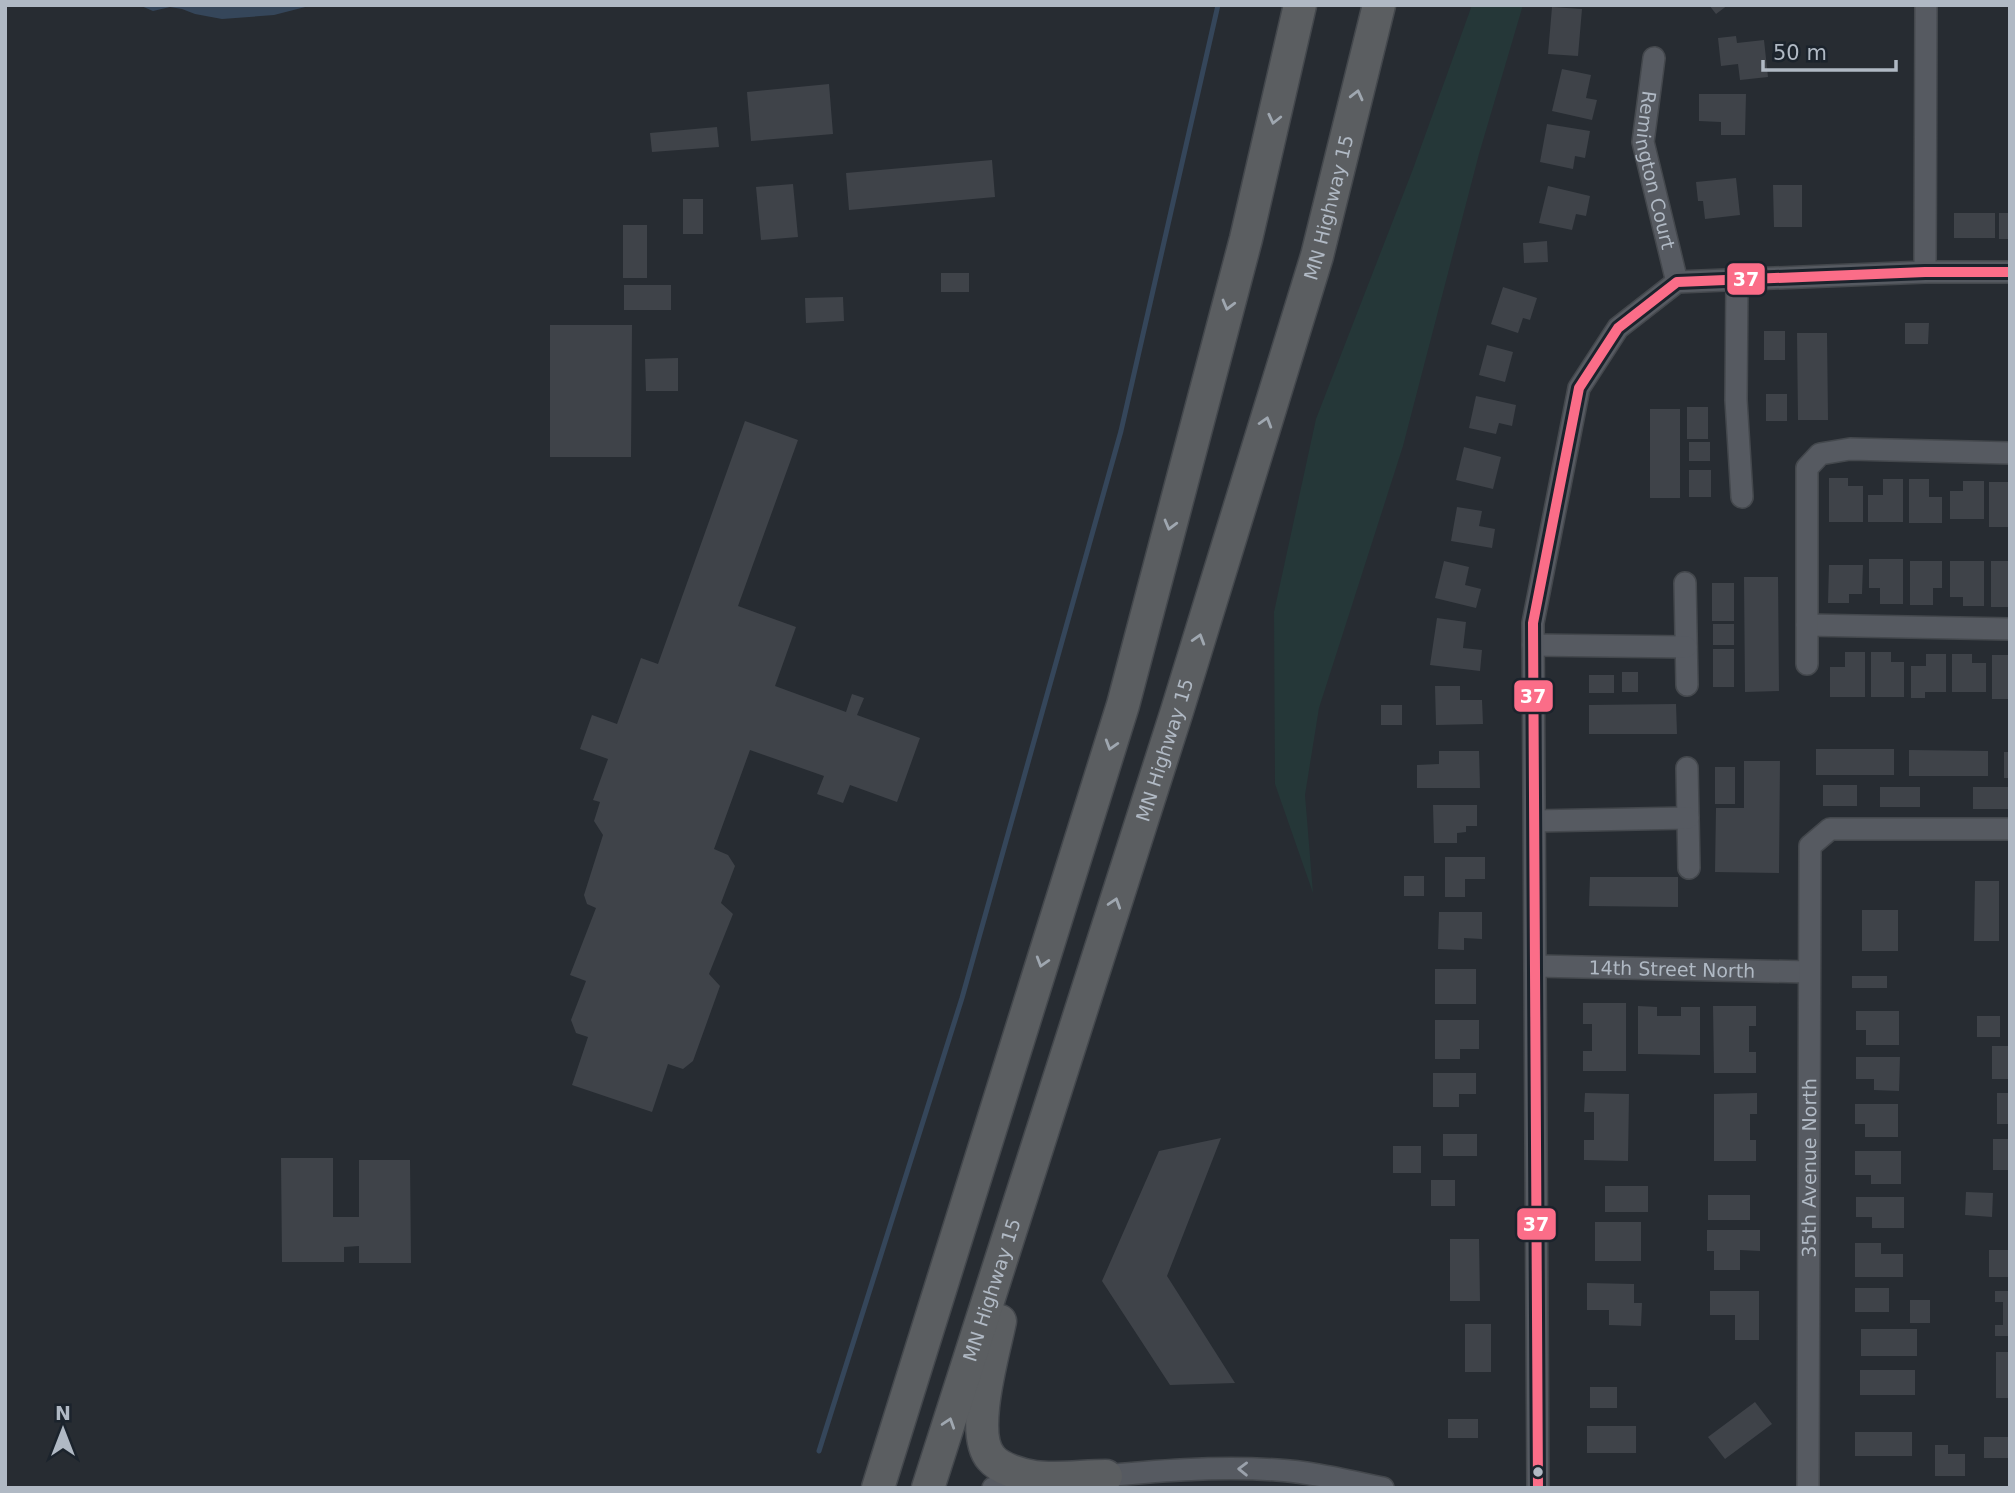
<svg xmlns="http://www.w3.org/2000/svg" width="2015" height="1493" font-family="'DejaVu Sans',sans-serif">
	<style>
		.green { fill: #253738 }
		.water { fill: #35465a }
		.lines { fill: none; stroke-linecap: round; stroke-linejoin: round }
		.stream { stroke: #35465a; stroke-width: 5 }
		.building { fill: #3f4349 }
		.minor-casing { stroke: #44484d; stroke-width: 24 }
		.highway-casing { stroke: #44484d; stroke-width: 35 }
		.minor { stroke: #565a61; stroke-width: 21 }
		.highway { stroke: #5b5e61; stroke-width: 32 }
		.bus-1-casing { stroke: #1b232c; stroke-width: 16 }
		.bus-1 { stroke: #fb6d88; stroke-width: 10 }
		.oneway { stroke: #9fa7b0 }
		.oneway2 { stroke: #9aa1ab }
		.bus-dot { fill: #b0b9c4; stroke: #1b232c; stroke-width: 2.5 }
		.labels { text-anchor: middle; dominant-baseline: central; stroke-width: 5; stroke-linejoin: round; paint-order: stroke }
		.street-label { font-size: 19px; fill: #b0b9c4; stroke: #1b232c }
		.line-badge { stroke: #1b232c; stroke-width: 2.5 }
		.badge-label { font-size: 19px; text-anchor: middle; font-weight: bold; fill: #fff }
	</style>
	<rect width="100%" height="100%" fill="#272c32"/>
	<!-- green -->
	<path class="green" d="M1472,5H1523L1479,154L1403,446L1319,708L1305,795L1313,893L1275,784L1274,612L1316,419L1413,169Z"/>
	<!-- water -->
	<path class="water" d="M139,5H313L274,15L222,19L195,14L182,9L170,7L153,11Z"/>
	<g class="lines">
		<!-- stream -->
		<path class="stream" d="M819,1451L962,998L1121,431L1218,5"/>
	</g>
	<!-- building -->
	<path class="building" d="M1709,5H1728L1716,14Z
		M1552,7L1582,9L1578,56L1548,54Z
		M1736,36L1737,43L1764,40L1768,77L1740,80L1738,64L1721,66L1718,38Z
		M1562,69L1591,75L1586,98L1597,100L1592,120L1552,111Z
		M829,84L833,134L751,141L747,92Z
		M1699,94H1746L1745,135H1721V122L1699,121Z
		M1547,124L1590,131L1585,158L1575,156L1573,169L1540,162Z
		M717,127L719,147L652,152L650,133Z
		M992,160L995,197L849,210L846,173Z
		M1736,178L1740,215L1705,219L1703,201H1698L1696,182Z
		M793,184L798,237L761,240L756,187Z
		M1773,185H1802V227H1774Z
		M1548,186L1590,196L1586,216L1576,214L1572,230L1539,223Z
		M683,199H703V234H683Z
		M1954,213H1995V238H1954Z
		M1999,213H2010V239H1999Z
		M623,225H647V278H623Z
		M1547,241L1548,262L1524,263L1523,243Z
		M941,273H969V292H941Z
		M624,285H671V310H624Z
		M1503,287L1537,298L1530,320L1523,318L1518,333L1491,324Z
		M843,297L844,321L806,323L805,298Z
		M1905,323H1929L1928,344H1905Z
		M550,325H632L631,457H550Z
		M1764,331H1785V360H1764Z
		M1797,333H1827L1828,420H1798Z
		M1487,345L1513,352L1505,382L1479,375Z
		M678,358V391H646L645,359Z
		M1766,394H1787V421H1766Z
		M1476,396L1516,405L1512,426L1499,423L1496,434L1469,428Z
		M1687,407H1708V439H1687Z
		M1650,409H1680V498H1650Z
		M745,421L798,440L738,606L796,627L775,686L846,712L852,694L864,698L857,715L920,738L897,802L850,785L843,803L817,794L824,776L750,750L714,849L728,855L735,866L721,903L733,914L709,974L720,986L693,1061L683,1069L668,1064L652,1112L572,1085L588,1037L576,1033L571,1020L586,981L570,975L596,908L587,904L584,895L603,835L594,821L600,802L593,800L608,759L580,749L592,715L617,724L641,658L658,664Z
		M1689,442H1710V461H1689Z
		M1464,447L1501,457L1493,489L1456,480Z
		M1689,470H1711V497H1689Z
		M1829,478H1848V486H1863V522H1829Z
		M1883,479H1903V522H1868V495H1883Z
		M1909,479H1929V497H1942V523H1909Z
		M1963,481H1984V519H1950V491H1963Z
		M1989,482H2010V527H1989Z
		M1457,507L1482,511L1479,526L1495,529L1492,548L1451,541Z
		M1869,559H1903V604H1880V588H1869Z
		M1444,561L1469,567L1465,585L1481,589L1476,608L1435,598Z
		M1910,561H1942V588H1933V605H1910Z
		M1950,561H1984V606H1963V597H1950Z
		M1991,561H2010V607H1991Z
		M1829,565H1863L1862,594H1849V603H1828Z
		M1744,577H1778L1779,691L1745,692Z
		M1712,583H1734V621H1712Z
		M1437,618L1466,622L1463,648L1482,650L1480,671L1430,665Z
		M1713,624H1734V645H1713Z
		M1713,649H1734V687H1713Z
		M1845,652H1865V697H1830V667H1845Z
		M1871,652H1891V662H1904V697H1871Z
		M1926,654H1946V692H1925V698H1911V666H1926Z
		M1952,654H1972V663H1986V692H1952Z
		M1992,655H2010V699H1992Z
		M1622,672H1638V692H1622Z
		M1589,675H1614V693H1589Z
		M1435,686H1460V700H1482L1483,724L1436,725Z
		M1676,704L1677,734H1589V705Z
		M1381,705H1402V725H1381Z
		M1816,749H1894V775H1816Z
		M1909,750L1988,751V776H1909Z
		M1439,751H1479L1480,788H1417V765L1439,764Z
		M2004,752H2010V778H2004Z
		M1744,761H1780L1779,873L1715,872L1716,808H1744Z
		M1715,767H1735V804H1715Z
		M1823,785H1857V806H1823Z
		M1880,787H1920V807H1880Z
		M1973,787H2010V809H1973Z
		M1433,805H1477V826H1466V832L1457,833V843H1434Z
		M1445,857H1485V879H1465V897H1445Z
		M1404,876H1424V896H1404Z
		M1590,877H1678V907L1589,906Z
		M1975,881H1999V941H1974Z
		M1862,910H1898V951H1862Z
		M1439,912H1482V939L1464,938V950L1438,949Z
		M1435,969H1476V1004H1435Z
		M1852,976H1887V988H1852Z
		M1583,1003H1626V1071H1583V1051H1592V1024H1583Z
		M1638,1006L1657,1007V1016H1681V1007H1700V1055L1638,1054Z
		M1713,1006H1756V1026H1749V1052H1756V1073H1714Z
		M1856,1011H1899V1045H1866V1030H1856Z
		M1977,1016H2000V1037H1977Z
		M1435,1020H1479V1049H1460V1059H1435Z
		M1992,1046H2010V1079H1992Z
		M1856,1057H1900L1899,1091L1874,1090V1079H1856Z
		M1433,1073H1476V1094H1459V1107H1433Z
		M1585,1093L1629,1094L1628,1161L1584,1160V1140H1594V1112H1584Z
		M1757,1093V1114H1750V1140H1756V1161H1714V1094Z
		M1997,1093H2010V1124H1997Z
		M1855,1104H1898V1137H1865V1124H1855Z
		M1443,1134H1477V1156H1443Z
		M1221,1138L1167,1276L1235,1383L1170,1385L1102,1281L1159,1151Z
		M1993,1139H2010V1170H1993Z
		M1393,1146H1421V1173H1393Z
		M1855,1151H1901V1184H1871V1175H1855Z
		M281,1158H333V1217H359V1160H410L411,1263H359V1246L344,1247V1262H282Z
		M1431,1180H1455V1206H1431Z
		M1605,1186H1648V1212H1605Z
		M1966,1192L1993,1193L1992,1217L1965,1215Z
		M1708,1195H1750V1220H1708Z
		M1856,1197H1904V1228H1872V1217H1856Z
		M1595,1222H1641V1261H1595Z
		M1707,1230H1760V1251L1740,1250V1270H1714V1251H1707Z
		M1450,1239H1479L1480,1301H1450Z
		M1855,1243H1881V1254H1903V1277H1855Z
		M1989,1250H2010V1277H1989Z
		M1587,1283L1634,1284V1303H1642L1641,1326L1609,1325V1310H1587Z
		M1855,1288H1889V1312H1855Z
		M1710,1291H1759V1340H1735V1315H1710Z
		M1995,1291H2010V1336H1995V1325H2003V1302H1995Z
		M1910,1300H1930V1323H1910Z
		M1465,1324H1491V1372H1465Z
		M1861,1329H1917V1356H1861Z
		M1996,1352H2010V1398H1996Z
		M1860,1370H1915V1395H1860Z
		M1590,1387H1617V1408H1590Z
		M1755,1402L1772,1424L1725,1459L1708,1437Z
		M1448,1419H1478V1438H1448Z
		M1587,1426H1636V1453H1587Z
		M1855,1432H1912V1456H1855Z
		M1984,1437H2010V1458H1984Z
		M1935,1445H1948V1454H1965V1476H1935Z"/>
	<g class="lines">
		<!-- minor casing -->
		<g class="minor-casing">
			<g id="minor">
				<path id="s1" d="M1654,58L1643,142L1677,282"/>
				<path d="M1925,272L1926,5"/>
				<path d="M1737,280L1736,400L1742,497"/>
				<path d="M1685,583L1687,685"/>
				<path d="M1807,625L2010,629"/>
				<path d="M1533,645L1686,647"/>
				<path d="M1807,664V468L1820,454L1850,449L2010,453"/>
				<path d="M1687,768L1689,868"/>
				<path d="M1535,821L1688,818"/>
				<path id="s2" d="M1537,966L1808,972"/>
				<path d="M1093,1477C1154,1471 1216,1466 1277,1470C1312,1472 1348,1481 1383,1488"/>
				<path d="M993,1488L1033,1484"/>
				<path d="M1538,1488L1533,623L1579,388L1618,328L1677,282L1925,272H2010"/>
				<path id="s3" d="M1808,1488L1810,846L1830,829H2010"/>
			</g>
		</g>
		<!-- highway casing -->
		<g class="highway-casing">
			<g id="highway">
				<path d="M1000,1321C994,1352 969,1433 991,1458C1000,1469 1021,1475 1035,1477C1058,1480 1083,1476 1106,1476"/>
				<path d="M878,1488L1123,705L1246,239L1300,5"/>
				<path id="s4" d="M928,1488L1177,711L1317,256L1379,5"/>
			</g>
		</g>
		<!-- minor -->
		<use href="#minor" class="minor"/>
		<!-- highway -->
		<use href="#highway" class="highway"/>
		<!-- bus-1 casing -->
		<g class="bus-1-casing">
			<path id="bus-1" d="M1538,1488L1533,623L1579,388L1618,328L1677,282L1925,272H2010"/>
		</g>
		<!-- bus-1 -->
		<use href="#bus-1" class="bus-1"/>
	</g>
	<!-- one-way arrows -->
	<defs><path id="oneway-chevron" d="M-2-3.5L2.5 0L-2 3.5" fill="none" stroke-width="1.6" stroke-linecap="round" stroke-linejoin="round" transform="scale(1.75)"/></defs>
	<g class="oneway">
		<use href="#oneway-chevron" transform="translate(1357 95) rotate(-76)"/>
		<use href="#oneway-chevron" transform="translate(1274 119) rotate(103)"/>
		<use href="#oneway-chevron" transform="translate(1228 305) rotate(105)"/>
		<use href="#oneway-chevron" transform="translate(1266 422) rotate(-73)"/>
		<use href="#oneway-chevron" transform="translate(1170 525) rotate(105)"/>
		<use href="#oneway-chevron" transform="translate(1199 639) rotate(-73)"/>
		<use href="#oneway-chevron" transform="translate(1111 745) rotate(107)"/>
		<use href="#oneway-chevron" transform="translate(1115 903) rotate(-72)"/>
		<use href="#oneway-chevron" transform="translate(1042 962) rotate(107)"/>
		<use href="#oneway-chevron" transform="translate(949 1423) rotate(-72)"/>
	</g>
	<use class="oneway2" href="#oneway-chevron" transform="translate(1243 1469) rotate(-179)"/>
	<!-- markers -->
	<circle class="bus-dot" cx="1538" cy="1472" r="6"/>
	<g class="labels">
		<!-- street labels -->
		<g class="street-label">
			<text stroke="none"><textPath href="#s1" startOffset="114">Remington Court</textPath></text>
			<text stroke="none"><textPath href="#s4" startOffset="1342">MN Highway 15</textPath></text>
			<text stroke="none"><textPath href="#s4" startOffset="775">MN Highway 15</textPath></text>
			<text stroke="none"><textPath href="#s2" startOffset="135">14th Street North</textPath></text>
			<text stroke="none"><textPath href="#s3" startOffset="320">35th Avenue North</textPath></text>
			<text stroke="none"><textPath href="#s4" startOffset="208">MN Highway 15</textPath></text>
		</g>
	</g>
	<g class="line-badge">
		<rect x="1726" y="262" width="40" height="34" rx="7" fill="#fb6d88"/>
		<rect x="1513" y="679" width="41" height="34" rx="7" fill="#fb6d88"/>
		<rect x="1516" y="1207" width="41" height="34" rx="7" fill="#fb6d88"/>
	</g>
	<g class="badge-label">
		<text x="1746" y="286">37</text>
		<text x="1533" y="703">37</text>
		<text x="1536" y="1231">37</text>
	</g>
	<!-- border -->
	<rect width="2015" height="1493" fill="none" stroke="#b0b9c4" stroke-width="14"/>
	<!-- north arrow -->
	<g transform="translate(63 1430)" stroke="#1b232c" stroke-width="5" paint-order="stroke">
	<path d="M0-5L12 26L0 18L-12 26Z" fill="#b0b9c4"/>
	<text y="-10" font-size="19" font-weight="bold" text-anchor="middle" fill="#b0b9c4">N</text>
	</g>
	<!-- scale -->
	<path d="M1763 60v10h133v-10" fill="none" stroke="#b0b9c4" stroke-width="3.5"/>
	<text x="1773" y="60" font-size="21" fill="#b0b9c4" stroke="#1b232c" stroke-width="5" paint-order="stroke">50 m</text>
</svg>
